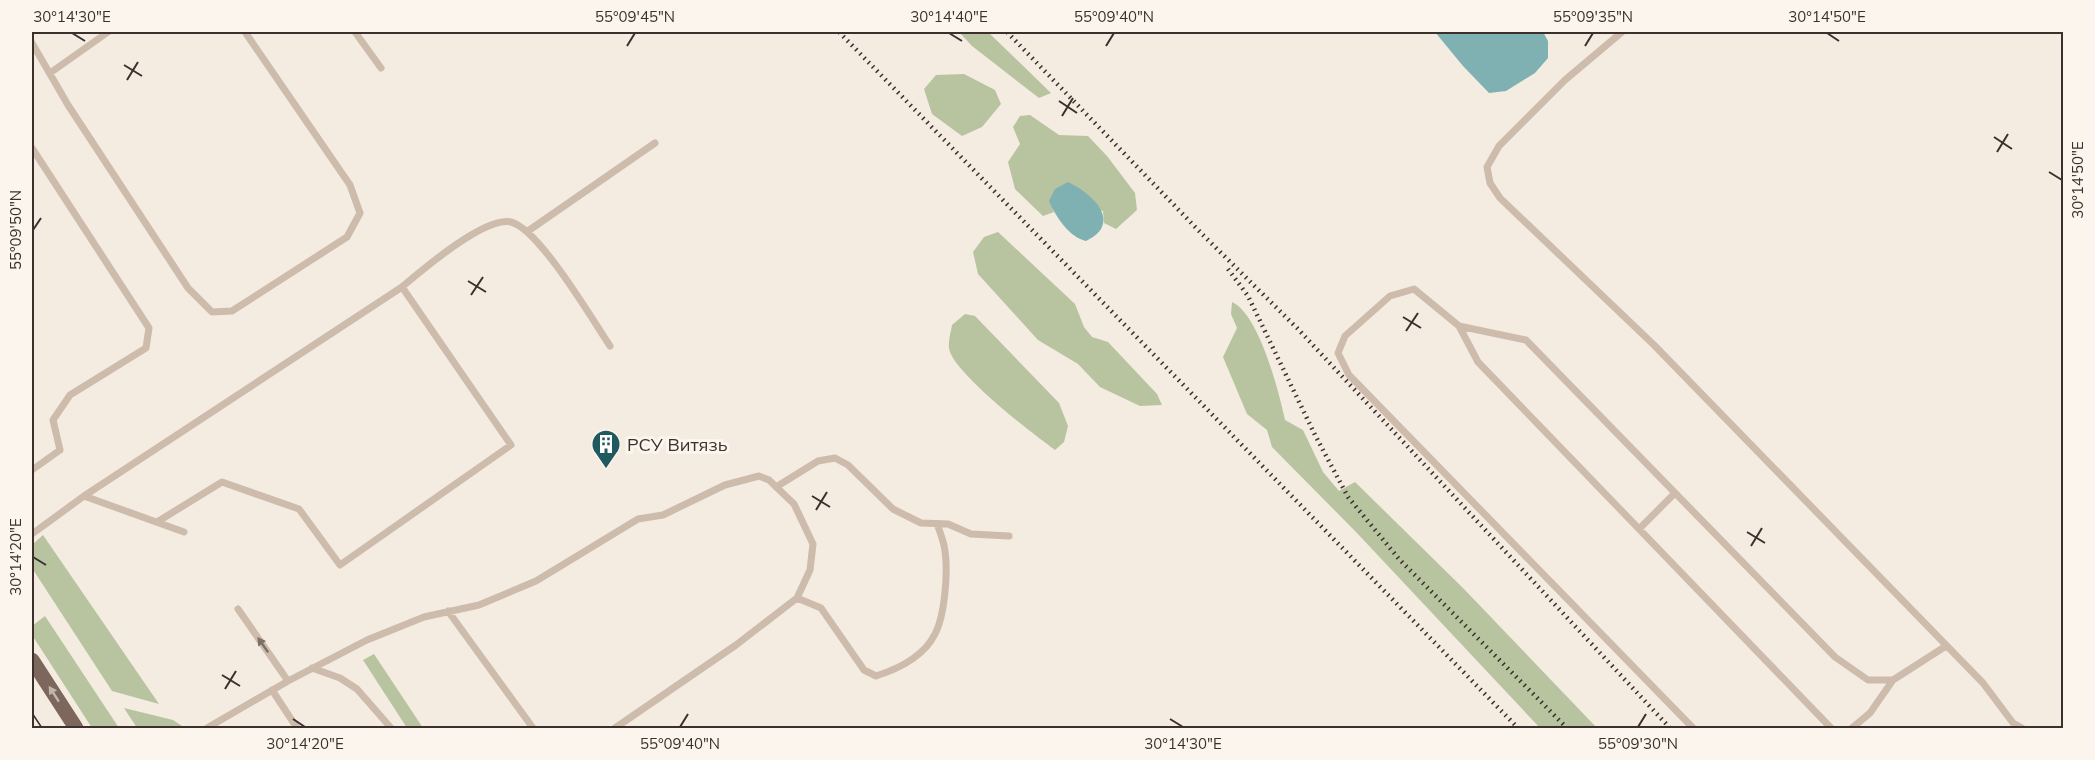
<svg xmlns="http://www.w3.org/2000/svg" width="2095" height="760" font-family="Mulish,sans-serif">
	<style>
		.green { fill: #b8c4a0 }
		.water { fill: #7fb0b2 }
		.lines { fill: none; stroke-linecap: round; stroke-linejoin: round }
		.service { stroke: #cdbbac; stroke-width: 7 }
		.primary { stroke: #7d675c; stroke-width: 15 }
		.tram { stroke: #3b302b; stroke-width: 1.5 }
		.rail { stroke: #3b302b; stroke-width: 4.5; stroke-dasharray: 1.5 4.5; stroke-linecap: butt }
		.oneway { fill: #7d6f65 }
		.oneway2 { fill: #c2b5ac }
		.ticks { fill: none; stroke: #3b302b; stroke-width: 2 }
		.labels { text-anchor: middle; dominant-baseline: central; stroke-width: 6; stroke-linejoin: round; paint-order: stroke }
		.poi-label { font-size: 18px; fill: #3b302b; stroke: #fbf5ee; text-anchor: start }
		.neatline { fill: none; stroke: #3b302b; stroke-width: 2 }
		.ticks-label { font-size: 15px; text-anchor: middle; fill: #3b302b }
	</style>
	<rect width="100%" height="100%" fill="#f4ebe1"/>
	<!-- green -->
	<path class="green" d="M959,32H988L1051,93L1039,98L972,46Z
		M964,74L995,90L1001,104L982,127L962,136L932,114L924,89L936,75Z
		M1030,115L1059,135L1088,136L1107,156L1135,193L1137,210L1116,229L1104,223L1103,211L1050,201L1054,212L1043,216L1015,189L1008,162L1020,144L1013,127L1020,116Z
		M998,232L1075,304L1084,327L1092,337L1108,342L1157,394L1162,405L1140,406L1100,387L1078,364L1038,340L978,274L973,252L984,237Z
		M1232,302C1259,314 1279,392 1285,420L1303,430L1323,472L1339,491L1355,482L1463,588L1597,728H1540L1356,532L1272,447L1267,430L1247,414L1223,357L1237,328L1231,314Z
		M965,314L975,316L1059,403L1068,426L1064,442L1055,450C1034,435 951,371 949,348C948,341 951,332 952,325Z
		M43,535L159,704L112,691L32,568V545Z
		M45,616L119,728H92L32,635V626Z
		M374,654L423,728H407L363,660Z
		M124,708L173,720L185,728H137Z"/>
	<!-- water -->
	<path class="water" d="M1435,32H1543L1548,41V58L1535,73L1506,91L1489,93L1463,66Z
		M1068,182C1083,189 1112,209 1101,229C1098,234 1092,238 1086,241C1069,237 1056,217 1049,201L1055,189Z"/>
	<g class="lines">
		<!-- service -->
		<path class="service" d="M355,32L381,68
			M1622,32L1565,80L1499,146L1487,167L1490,183L1500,198L1654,345L1983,683L2013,723L2022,728
			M32,43L68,105L188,288L212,312L232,311L347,237L360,213L350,185L245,32
			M50,73L108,32
			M32,148L149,328L146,348L70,395L53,420L60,450L32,470
			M528,231L655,143
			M402,287C422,270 485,216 511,222C539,229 592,319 610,346
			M1459,326L1478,362L1831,728
			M776,487L818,461L835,458L848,465L893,509L921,523L948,524L971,534L1009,536
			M84,496L402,287L511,445L340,565L299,509L222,482L157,522
			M1639,529L1675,493
			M32,534L84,496L184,532
			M797,598L821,608L864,670L876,676C898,669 924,656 935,634C945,615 948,572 945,551C944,542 940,532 937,524
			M238,609L288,681
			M448,611L533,728
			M312,668L340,678L357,689L391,728
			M272,690L297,728
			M207,728L288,681L367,640L424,617L479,605L536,581L638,519L663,515L725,485L759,476L769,480L794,504L813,544L810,570L797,598L736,645L615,728
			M1693,728L1349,375L1338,353L1345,336L1390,296L1414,289L1459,326L1526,340L1835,657L1868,680H1893
			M1852,728L1870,713L1893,680L1946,646"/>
		<!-- primary -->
		<path class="primary" d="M32,660L76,728"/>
		<!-- tram -->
		<path class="tram" d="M32,713L42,728"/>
		<!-- rail -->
		<path class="rail" d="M839,32L1518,728
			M1007,32L1201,233L1297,328L1670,728
			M1228,269L1248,296L1315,435L1348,497L1399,559L1567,728"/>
	</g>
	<!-- one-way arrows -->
	<defs><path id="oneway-solid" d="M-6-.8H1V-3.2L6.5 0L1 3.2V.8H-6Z" transform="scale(1.5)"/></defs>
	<use class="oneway" href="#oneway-solid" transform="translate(263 645) rotate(-125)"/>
	<use class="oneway2" href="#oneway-solid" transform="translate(54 694) rotate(-123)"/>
	<!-- ticks -->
	<path class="ticks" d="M72,33L85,41M949,33L962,41M1827,33L1839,41M627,46L635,33M1106,46L1114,33M1585,46L1593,33M124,65L142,76M127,80L138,62M1059,101L1077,113M1062,116L1073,98M1994,137L2012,149M1997,152L2008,134M2049,172L2062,180M33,230L41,218M468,281L486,292M471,295L483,277M1403,317L1421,328M1406,331L1418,313M812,496L830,507M816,510L827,492M1747,532L1765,543M1751,546L1762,528M33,557L46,565M222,675L240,686M225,689L236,671M293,719L305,727M1170,719L1183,727M680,727L688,714M1638,727L1646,714"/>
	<!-- icons -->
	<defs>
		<g id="building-pin" transform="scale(1.5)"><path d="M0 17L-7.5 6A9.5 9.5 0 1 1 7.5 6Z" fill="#1f5a5e" stroke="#fbf5ee"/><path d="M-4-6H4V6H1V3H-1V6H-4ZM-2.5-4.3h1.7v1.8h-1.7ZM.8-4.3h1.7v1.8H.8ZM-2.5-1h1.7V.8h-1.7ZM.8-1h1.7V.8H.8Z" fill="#fff"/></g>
	</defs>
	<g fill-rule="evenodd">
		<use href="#building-pin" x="606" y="444"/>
	</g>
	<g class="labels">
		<!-- poi labels -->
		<g class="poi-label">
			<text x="627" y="444">РСУ Витязь</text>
		</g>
	</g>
	<!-- border -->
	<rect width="2095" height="760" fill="none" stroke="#fbf5ee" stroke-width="66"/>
	<rect x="33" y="33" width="2029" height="694" class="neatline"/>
	<g class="ticks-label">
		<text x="72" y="22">30°14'30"E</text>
		<text x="635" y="22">55°09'45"N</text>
		<text x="949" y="22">30°14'40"E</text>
		<text x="1114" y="22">55°09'40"N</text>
		<text x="1593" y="22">55°09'35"N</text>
		<text x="1827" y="22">30°14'50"E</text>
		<text transform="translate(2078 180) rotate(-90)" y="5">30°14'50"E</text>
		<text transform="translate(16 230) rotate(-90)" y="5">55°09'50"N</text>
		<text transform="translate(16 557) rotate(-90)" y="5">30°14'20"E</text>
		<text x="305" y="749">30°14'20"E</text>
		<text x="680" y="749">55°09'40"N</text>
		<text x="1183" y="749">30°14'30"E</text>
		<text x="1638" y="749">55°09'30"N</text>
	</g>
</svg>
